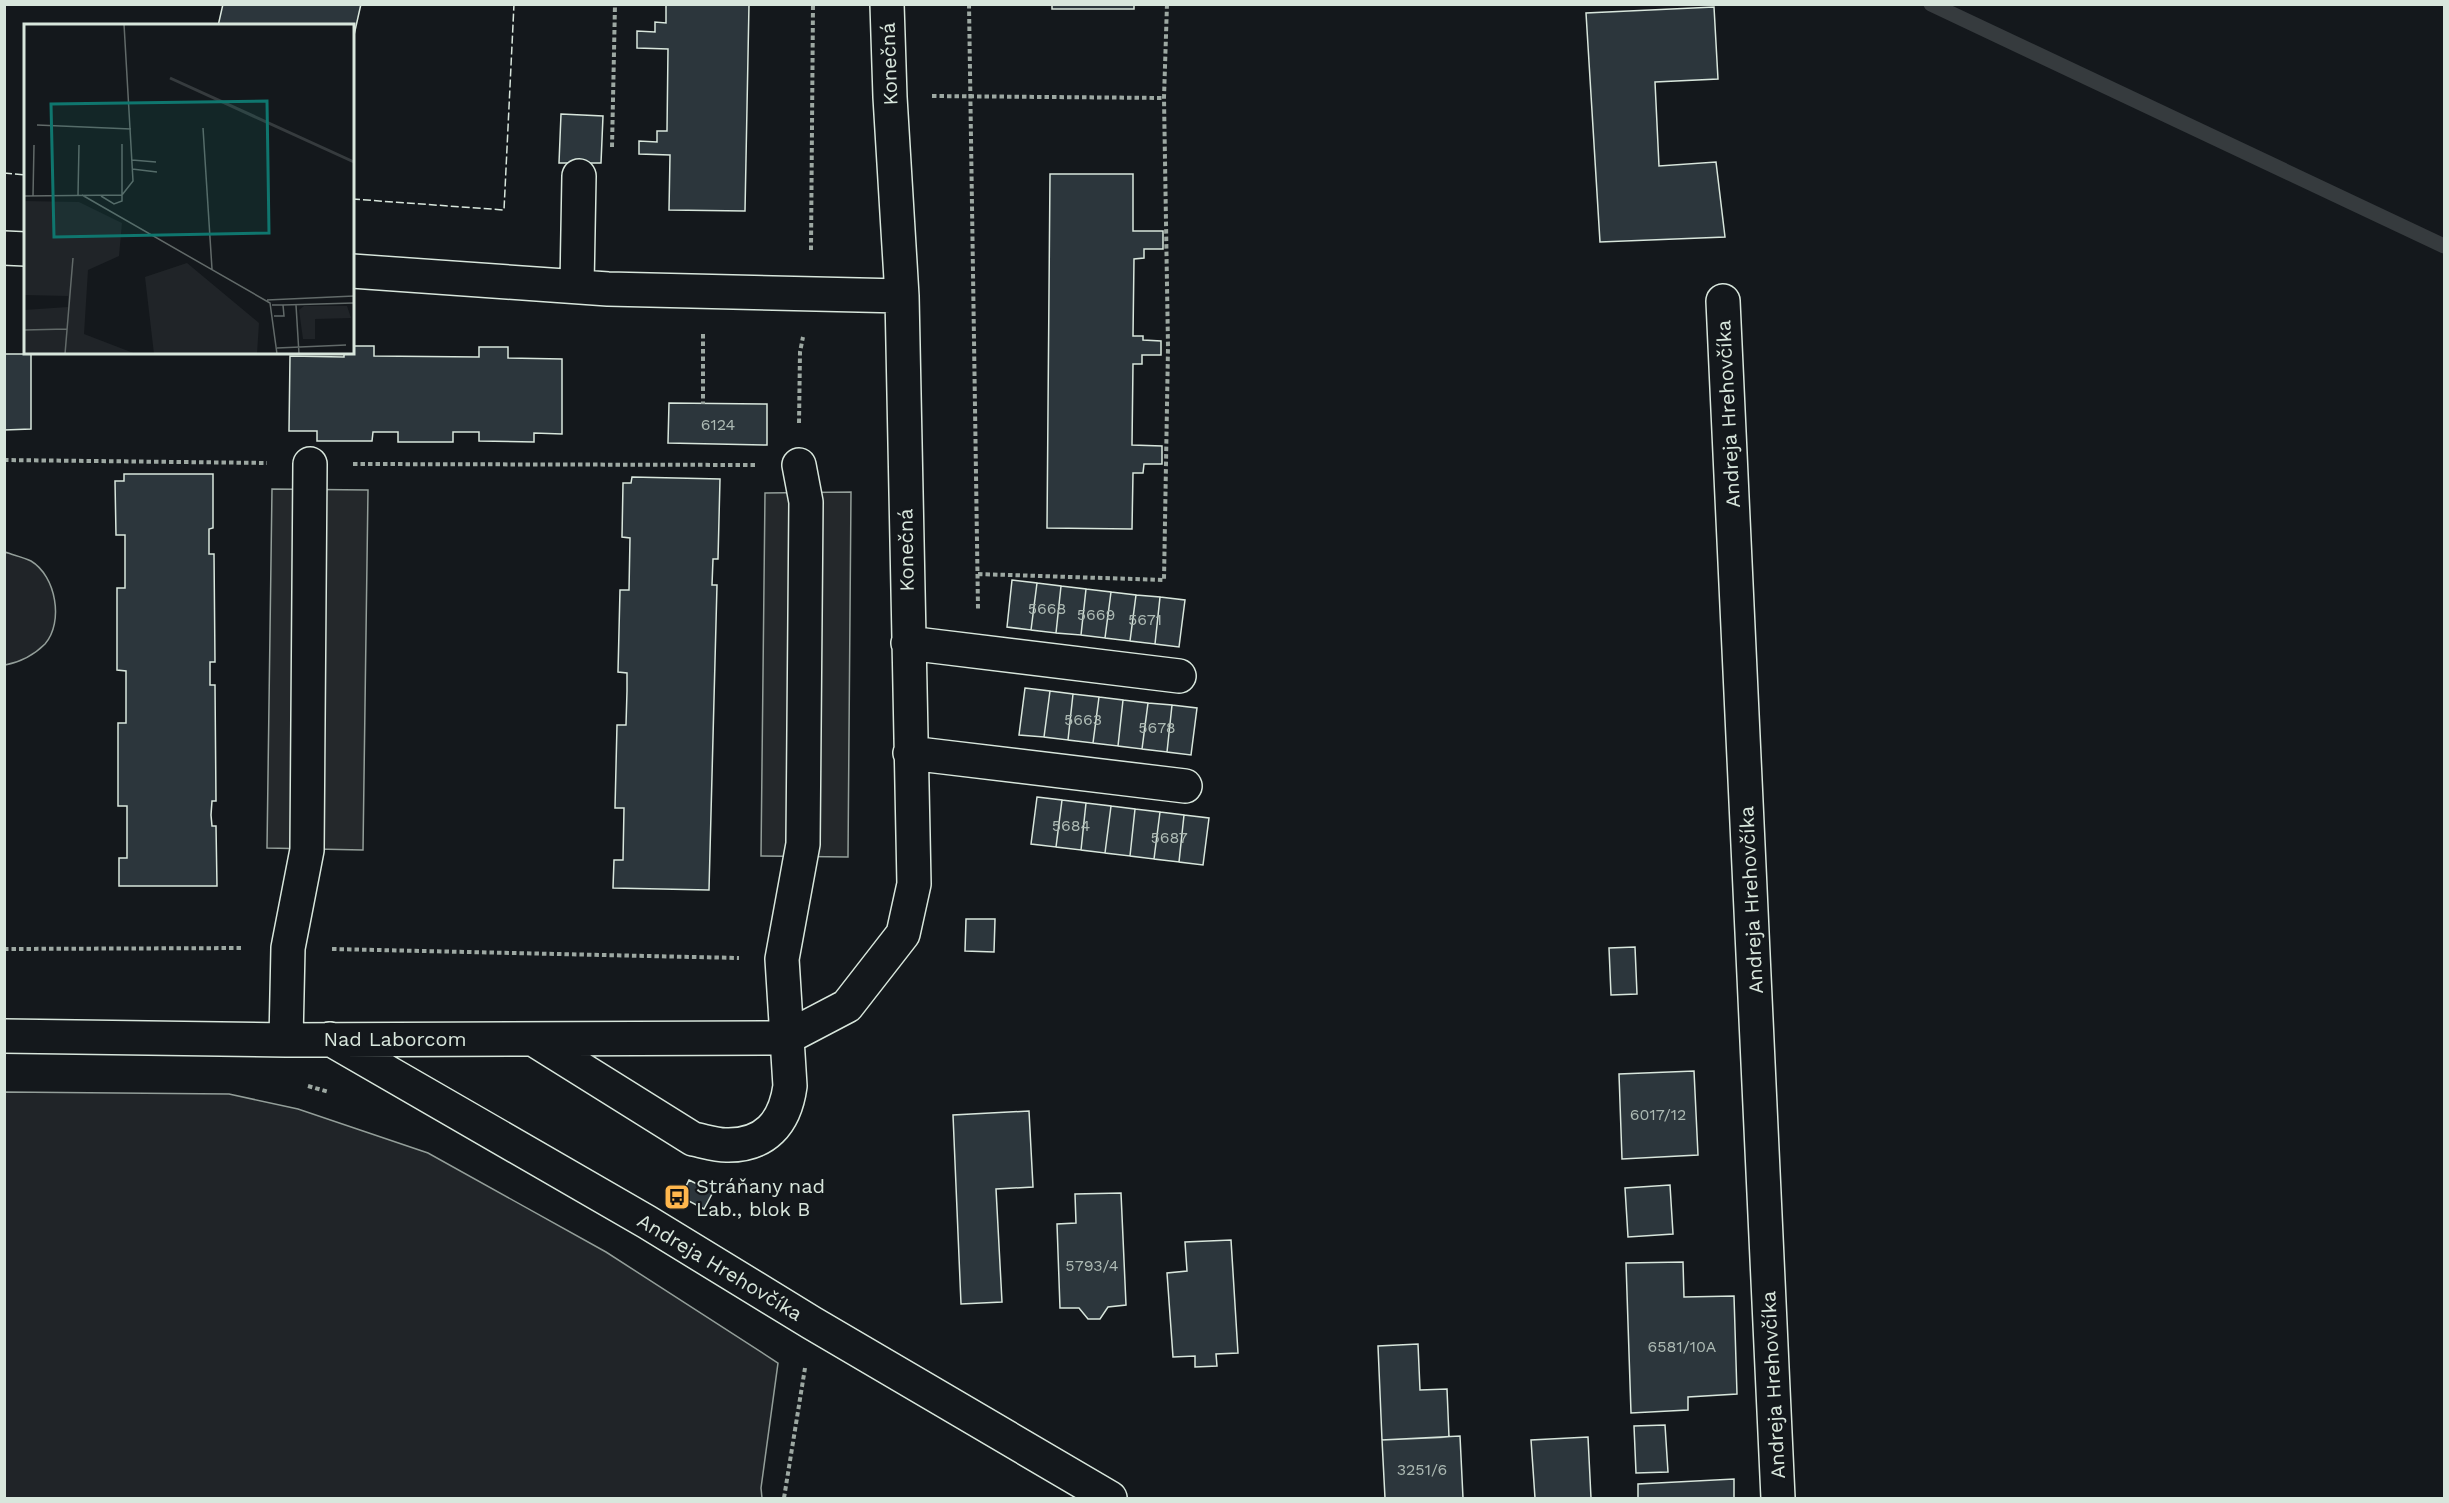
<svg xmlns="http://www.w3.org/2000/svg" width="2449" height="1503" font-family="'Work Sans',sans-serif">
	<style>
		.green { fill: #202428; stroke: #939e99; stroke-width: 1.5 }
		.parking { fill: #24282b; stroke: #939e99; stroke-width: 1.5 }
		.lines { fill: none; stroke-linecap: round; stroke-linejoin: round }
		.stream { stroke: #363b3e; stroke-width: 15 }
		.building { fill: #2c363c; stroke: #d8e6dc; stroke-width: 1.5 }
		.minor-casing { stroke: #d8e6dc; stroke-width: 36 }
		.path { stroke: #9da8a2; stroke-width: 4; stroke-dasharray: 4.5 3; stroke-linecap: butt }
		.minor { stroke: #14181c; stroke-width: 33 }
		.fence { stroke: #d8e6dc; stroke-width: 1.5; stroke-dasharray: 8 3; stroke-linecap: butt }
		.labels { text-anchor: middle; dominant-baseline: central; stroke-width: 4.5; stroke-linejoin: round; paint-order: stroke }
		.number-label { font-size: 16px; fill: #adbab4 }
		.street-label { font-size: 20px; fill: #d8e6dc; stroke: #14181c }
		.poi-label { font-size: 20px; fill: #d8e6dc; stroke: #14181c; text-anchor: start }
		.inset-river { fill: none; stroke: #363b3e; stroke-width: 3 }
		.inset-road { fill: none; stroke: #626a69; stroke-width: 1.5 }
		.view { fill: #0f766e; fill-opacity: 0.15; stroke: #0f766e; stroke-width: 3 }
		.inset-edge { fill: none; stroke: #d8e6dc; stroke-width: 3 }
	</style>
	<rect width="100%" height="100%" fill="#14181c"/>
	<!-- green -->
	<path class="green" d="M5,552C13,555 23,557 31,561C56,576 64,622 45,644C33,656 21,662 5,665Z
		M5,1092L229,1094L298,1109L428,1153L606,1252L778,1363L761,1488L762,1498H5Z"/>
	<!-- parking -->
	<path class="parking" d="M272,489L368,490L363,850L267,848Z
		M851,492L848,857L761,856L765,493Z"/>
	<g class="lines">
		<!-- stream -->
		<path class="stream" d="M1931,4L2444,246"/>
	</g>
	<!-- building -->
	<path class="building" d="M223,4H361L352,44V26H218Z
		M666,4H749L745,211L669,210L670,155L639,154V141L657,142V131H667L668,49L637,48V31L655,32V22L666,23Z
		M1052,4H1134V9H1052Z
		M1714,7L1718,79L1655,82L1659,166L1716,162L1725,237L1600,242L1586,13Z
		M561,114L603,116L601,163H559Z
		M1050,174H1133V231H1163V249H1144V258L1134,259L1133,336H1143V340L1161,341V355H1142V364H1133L1132,445L1162,446V464H1144L1143,473H1133L1132,529L1047,528Z
		M352,346H374V356L479,357V347H508V358L562,359V434L534,433V442L479,441V432H453V442H398V432H373L372,441H317V431H289L290,356L344,357V352H352Z
		M4,354H31V429L4,430Z
		M669,403L767,404V445L668,443Z
		M124,474H213V528L209,529V554H214L215,662H210V685H215L216,801H212L211,815L212,826H216L217,886H119V858H127V806H118V723H126V671L117,670V588H125V535H116L115,481H124Z
		M632,477L720,479L718,559H713L712,585H717L709,890L613,888L614,860H623L624,808H615L617,725H626L627,691V673L618,672L620,590H629L630,538L622,537L623,483H631Z
		M1012,580L1037,583L1031,630L1007,627Z
		M1037,583L1061,586L1056,633L1031,630Z
		M1061,586L1086,589L1081,635L1056,633Z
		M1086,589L1111,592L1105,638L1081,635Z
		M1111,592L1136,595L1130,641L1105,638Z
		M1136,595L1160,597L1155,644L1130,641Z
		M1160,597L1185,600L1179,647L1155,644Z
		M1025,688L1050,691L1044,737L1019,735Z
		M1050,691L1073,694L1068,740L1044,737Z
		M1073,694L1099,697L1093,743L1068,740Z
		M1099,697L1123,700L1118,746L1093,743Z
		M1123,700L1148,703L1142,749L1118,746Z
		M1148,703L1172,705L1167,752L1142,749Z
		M1172,705L1197,708L1191,755L1167,752Z
		M1037,797L1062,800L1056,847L1031,844Z
		M1062,800L1086,803L1081,850L1056,847Z
		M1086,803L1111,806L1105,853L1081,850Z
		M1111,806L1135,809L1130,856L1105,853Z
		M1135,809L1160,812L1154,859L1130,856Z
		M1160,812L1184,815L1179,862L1154,859Z
		M1184,815L1209,818L1203,865L1179,862Z
		M966,919H995L994,952L965,951Z
		M1635,947L1637,994L1611,995L1609,948Z
		M1694,1071L1698,1155L1622,1159L1619,1074Z
		M1029,1111L1033,1187L996,1189L1002,1302L961,1304L953,1115Z
		M689,1180L713,1192L704,1209L681,1197Z
		M1670,1185L1673,1234L1628,1237L1625,1188Z
		M1121,1193L1126,1305L1108,1307L1100,1319H1088L1079,1308H1060L1057,1224L1076,1223L1075,1194Z
		M1231,1240L1238,1353L1216,1354L1217,1366L1195,1367V1356L1173,1357L1167,1273L1187,1271L1185,1242Z
		M1683,1262L1684,1297L1734,1296L1737,1394L1688,1397V1410L1631,1413L1626,1263Z
		M1418,1344L1420,1390L1447,1389L1449,1437L1382,1440L1378,1346Z
		M1665,1425L1668,1472L1636,1473L1634,1426Z
		M1460,1436L1463,1498H1385L1382,1440Z
		M1588,1437L1591,1498H1535L1531,1440Z
		M1734,1479V1498H1638V1484Z"/>
	<g class="lines">
		<!-- minor casing -->
		<g class="minor-casing">
			<path id="minor" d="M4,248L26,249
				M352,271L608,289L902,296
				M577,286L579,176
				M1723,301L1778,1498
				M908,643L1179,676
				M910,753L1185,786
				M4,1036L286,1040L786,1038L847,1006L903,934L914,884L902,296L890,97L887,4
				M330,1039L647,1222L812,1323L1110,1498
				M533,1039L693,1139C704,1141 715,1145 726,1145C765,1146 785,1123 790,1086L782,959L803,844L806,502L799,465
				M286,1040L288,948L307,850L310,464"/>
		</g>
		<!-- path -->
		<path class="path" d="M969,4L978,609
			M932,96L1164,98
			M612,147L615,4
			M811,250L813,4
			M703,334V404
			M799,423L800,352L803,337
			M4,460L267,463
			M353,464L756,465
			M978,574L1164,580L1168,347L1164,98L1167,4
			M4,949L244,948
			M332,949L739,958
			M308,1086L329,1092
			M784,1498L805,1368"/>
		<!-- minor -->
		<use href="#minor" class="minor"/>
		<!-- fence -->
		<path class="fence" d="M4,173L26,175
			M352,199L504,210L514,4"/>
	</g>
	<!-- icons -->
	<defs>
		<g id="bus-square" transform="scale(1.35)"><rect x="-9" y="-9" width="18" height="18" rx="4" fill="#ffb74d" stroke="#14181c"/><path d="M-5-6H5V4H4V6H2V4H-2V6H-4V4H-5ZM-3.5-4V0h7V-4ZM-3.5 1.2v1.5H-2V1.2ZM2 1.2v1.5H3.5V1.2Z" fill="#111"/></g>
	</defs>
	<g fill-rule="evenodd">
		<use href="#bus-square" x="677" y="1197"/>
	</g>
	<g class="labels">
		<!-- number labels -->
		<g class="number-label">
			<text x="718" y="424">6124</text>
			<text x="1047" y="608">5668</text>
			<text x="1096" y="614">5669</text>
			<text x="1145" y="619">5671</text>
			<text x="1083" y="719">5663</text>
			<text x="1157" y="727">5678</text>
			<text x="1071" y="825">5684</text>
			<text x="1169" y="837">5687</text>
			<text x="1658" y="1114">6017/12</text>
			<text x="1092" y="1265">5793/4</text>
			<text x="1682" y="1346">6581/10A</text>
			<text x="1422" y="1469">3251/6</text>
		</g>
		<!-- street labels -->
		<g class="street-label">
			<text transform="translate(889 64) rotate(-92)">Konečná</text>
			<text transform="translate(1728 414) rotate(-93)">Andreja Hrehovčíka</text>
			<text transform="translate(906 550) rotate(-91)">Konečná</text>
			<text transform="translate(1751 900) rotate(-93)">Andreja Hrehovčíka</text>
			<text x="395" y="1039">Nad Laborcom</text>
			<text transform="translate(720 1267) rotate(31)">Andreja Hrehovčíka</text>
			<text transform="translate(1773 1385) rotate(-93)">Andreja Hrehovčíka</text>
		</g>
		<!-- poi labels -->
		<g class="poi-label">
			<text x="696" y="1186">Stráňany nad<tspan x="696" dy="23">Lab., blok B</tspan></text>
		</g>
	</g>
	<!-- overview -->
	<g transform="translate(24 24)">
		<rect width="330" height="330" fill="#14181c"/>
		<path d="M0,177L55,178L98,199L95,232L64,246L60,310L112,330H0V286L44,283V272L0,271ZM163,239L235,299L233,330H130L121,253ZM280,282H323L327,294L291,295V315H279L275,286Z" fill="#202428"/>
		<path class="inset-river" d="M146,54L330,138"/>
		<path class="inset-road" d="M13,101L107,105M179,104L188,245M108,136L132,138M108,145L133,148M54,171L55,121M58,171L246,279L253,330M98,171L109,157L100,0M0,172L98,171M9,172L10,121M77,172L90,180L98,177V120M243,276L330,272M248,281H259L260,292H250M259,281L330,279M272,281L275,330M0,306L43,305M253,324L322,321M41,330L49,234"/>
		<path class="view" d="M243,77L245,209L30,213L27,80Z"/>
		<rect width="330" height="330" class="inset-edge"/>
	</g>
	<!-- border -->
	<rect width="2449" height="1503" fill="none" stroke="#d8e6dc" stroke-width="12"/>
</svg>
